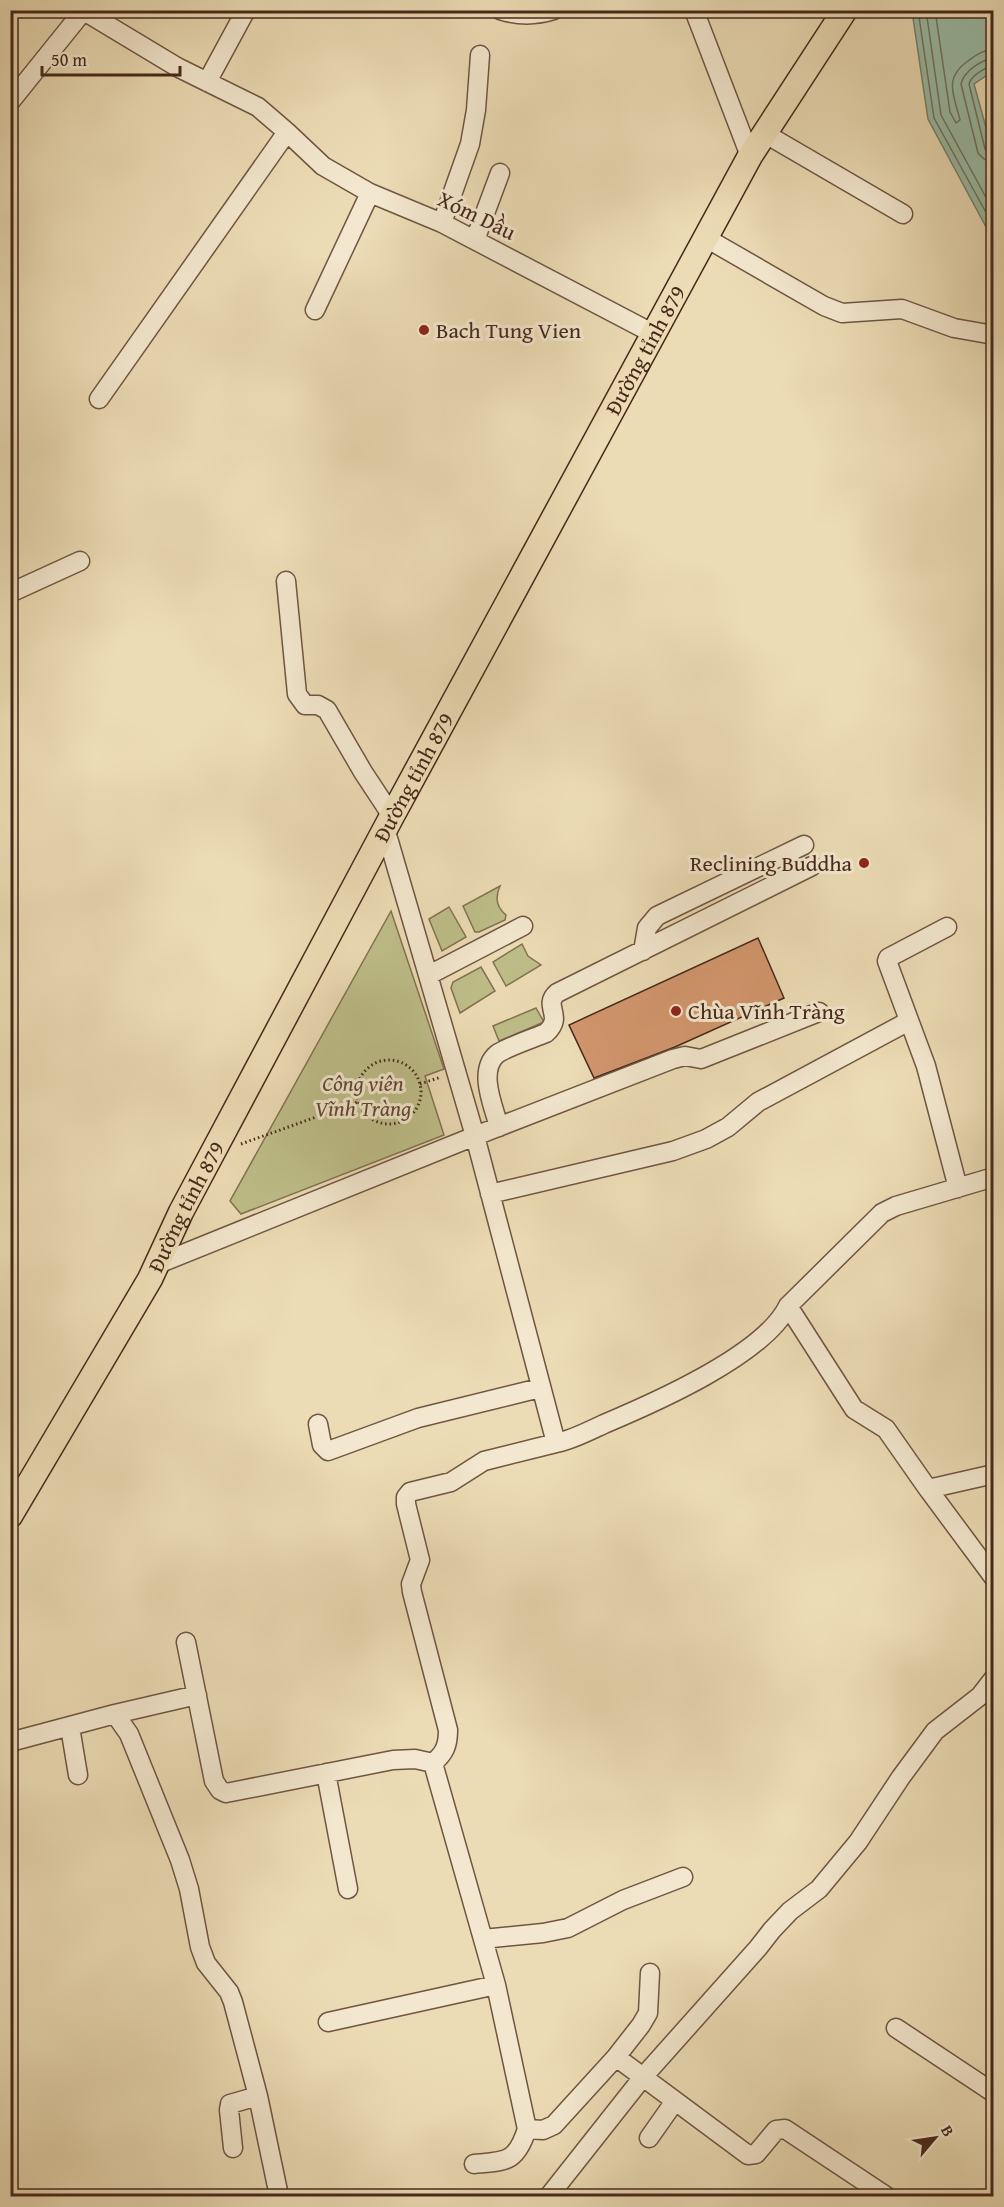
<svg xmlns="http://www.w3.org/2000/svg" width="1004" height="2207" font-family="'Gentium Book Plus',serif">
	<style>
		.green { fill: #bebe89; stroke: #827352; stroke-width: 1.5 }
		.water { fill: #9abca7; stroke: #78816f; stroke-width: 1.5 }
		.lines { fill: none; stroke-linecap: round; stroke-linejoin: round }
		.shore { stroke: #707261; stroke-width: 1.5 }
		.building { fill: #d2966d; stroke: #46281b; stroke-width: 1.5 }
		.minor-casing { stroke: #705542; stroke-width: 21 }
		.major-casing { stroke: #46281b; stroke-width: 27 }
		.path { stroke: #46281b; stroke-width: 3; stroke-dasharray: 1.5 3; stroke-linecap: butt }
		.minor { stroke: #f3e8cf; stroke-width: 18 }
		.major { stroke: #ecdcb5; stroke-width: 24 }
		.poi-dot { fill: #8f2418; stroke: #f3e8cf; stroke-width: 2 }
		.labels { text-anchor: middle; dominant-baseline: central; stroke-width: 6; stroke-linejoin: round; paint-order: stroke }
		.street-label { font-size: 22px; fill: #46281b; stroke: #f3e8cf }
		.poi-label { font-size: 22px; fill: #46281b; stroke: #f3e8cf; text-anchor: start }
		.park-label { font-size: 22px; font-style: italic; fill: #5e4631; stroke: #f3e8cf }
	</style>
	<rect width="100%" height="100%" fill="#ecdcb5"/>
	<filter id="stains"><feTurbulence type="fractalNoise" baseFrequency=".00333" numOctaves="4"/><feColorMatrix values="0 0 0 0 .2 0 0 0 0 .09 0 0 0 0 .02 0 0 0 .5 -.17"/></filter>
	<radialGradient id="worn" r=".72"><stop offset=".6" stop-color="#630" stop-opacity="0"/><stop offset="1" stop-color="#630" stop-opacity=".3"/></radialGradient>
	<!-- green -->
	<path class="green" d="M500,886C495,897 496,907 506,915L505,920L479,932H475L463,906Z
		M449,907L466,937L442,951L429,919Z
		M391,911L444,1069L425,1076L444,1135L241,1214L230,1201Z
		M522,944L528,956L541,965L506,986L493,962Z
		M481,967L495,991L460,1013L451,988L453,982Z
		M536,1008L544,1022L499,1041L493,1026Z"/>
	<!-- water -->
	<path class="water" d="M912,11H993V71L974,84L993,153V240L928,119Z"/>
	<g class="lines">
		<!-- shore -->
		<path class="shore" d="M918,10L934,118L994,227
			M926,10L941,115L994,212
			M935,10L950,112L956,123L960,120C954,95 943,78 968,61C976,55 983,50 994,49
			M994,58C981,60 964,71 961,84L978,153L984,159L994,162
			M994,66C985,67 971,76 969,84L985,149L988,153L994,154"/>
	</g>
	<!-- building -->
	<path class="building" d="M758,938L784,998L675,1047L594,1078L569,1025Z"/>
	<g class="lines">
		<!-- minor casing -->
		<g class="minor-casing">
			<path id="minor" d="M500,10C518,16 535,16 554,10
				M694,10L750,156
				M84,11L177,67L258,107L287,132L99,399
				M207,82L246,10
				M10,102L84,10
				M287,132L323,166L370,193L442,223L654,334
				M764,133L903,214
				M442,223L470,144L476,110L480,55
				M706,238L824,306L842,313L902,309L954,328L994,335
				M475,240L500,173
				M315,310L370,193
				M286,581L297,694L305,705H318L327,710L363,772L392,816
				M10,593L80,561
				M947,927L888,958L887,961L926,1066L958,1188
				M643,951L647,928L657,916L804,845
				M429,975L523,926
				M819,1012L701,1059L685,1056L673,1059L475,1136L556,1443C572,1440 589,1431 604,1424C654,1403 764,1355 788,1306L882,1213L896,1206L994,1177
				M499,1127C494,1107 477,1071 497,1054C507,1047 534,1038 546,1033C565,1016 542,1006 557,993L812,866
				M490,1194L673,1151L706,1139L728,1127L758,1102L909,1021
				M158,1264L475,1136L385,828
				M788,1306L854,1409L886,1429L928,1489L994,1474
				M318,1424L322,1445L328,1451L418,1418L540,1388
				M928,1489L994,1578
				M186,1642L214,1781L220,1790L226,1793L393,1760L415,1759L433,1763C445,1753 448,1745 448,1730L412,1592L411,1584L420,1560L406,1504V1497L410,1492L451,1482L484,1461L556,1443
				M115,1714L197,1695
				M70,1727L78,1775
				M10,1742L115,1714L129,1734L180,1860L189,1889L200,1947L206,1963L229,1992L233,2002L258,2096L279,2196
				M433,1763L496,1985L527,2129C516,2163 506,2161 474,2164
				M326,1773L348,1889
				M483,1939L543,1933L568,1928L623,1900L683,1877
				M328,2022L496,1985
				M896,2028L994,2093
				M616,2057L748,2155L756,2154L776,2130L785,2129L886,2196
				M527,2129L543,2130L554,2125L616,2057L641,2025L648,2013L650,1973
				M649,2138L675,2101
				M233,2148L229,2110L230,2104L258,2096
				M549,2196L643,2077L758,1948L772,1930L790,1911L819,1889L858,1842L901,1777L935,1731L980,1696L994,1678"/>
		</g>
		<!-- major casing -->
		<g class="major-casing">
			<g id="major">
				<path id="s1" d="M10,1516L150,1279L181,1212L392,816L750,156L845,10"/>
			</g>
		</g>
		<!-- path -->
		<path class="path" d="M357 1092a32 32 0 1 1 64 0a32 32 0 1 1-64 0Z
			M420,1084L441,1077
			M241,1144L358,1102"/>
		<!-- minor -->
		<use href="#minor" class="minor"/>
		<!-- major -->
		<use href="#major" class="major"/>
	</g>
	<!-- markers -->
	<g class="poi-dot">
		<circle cx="424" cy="330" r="6"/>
		<circle cx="864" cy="863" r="6"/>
		<circle cx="676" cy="1011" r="6"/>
	</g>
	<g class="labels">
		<!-- street labels -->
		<g class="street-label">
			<text transform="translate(477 215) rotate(26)">Xóm Dầu</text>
			<text stroke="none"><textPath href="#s1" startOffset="1328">Đường tỉnh 879</textPath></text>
			<text stroke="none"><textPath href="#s1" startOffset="842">Đường tỉnh 879</textPath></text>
			<text stroke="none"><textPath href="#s1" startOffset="356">Đường tỉnh 879</textPath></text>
		</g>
		<!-- poi labels -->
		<g class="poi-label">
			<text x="436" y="330">Bach Tung Vien</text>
			<text x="852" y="863" text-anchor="end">Reclining Buddha</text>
			<text x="688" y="1011">Chùa Vĩnh Tràng</text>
		</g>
		<!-- park labels -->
		<g class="park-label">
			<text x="363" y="1083">Công viên<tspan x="363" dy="25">Vĩnh Tràng</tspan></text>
		</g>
	</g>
	<!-- margin -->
	<rect width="1004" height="2207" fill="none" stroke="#ecdcb5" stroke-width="36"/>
	<rect x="12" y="12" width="980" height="2183" fill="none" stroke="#46281b" stroke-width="3"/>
	<rect x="18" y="18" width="968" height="2171" fill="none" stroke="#46281b" stroke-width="1.5"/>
	<!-- north arrow -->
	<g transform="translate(935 2138) rotate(61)" stroke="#f3e8cf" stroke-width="4.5" paint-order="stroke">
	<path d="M0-4.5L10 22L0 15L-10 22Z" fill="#46281b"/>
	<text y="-9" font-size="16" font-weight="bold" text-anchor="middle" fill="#46281b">B</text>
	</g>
	<!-- scale -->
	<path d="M42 66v9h138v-9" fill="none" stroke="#46281b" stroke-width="3"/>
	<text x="51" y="66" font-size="18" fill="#46281b" stroke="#f3e8cf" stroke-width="4.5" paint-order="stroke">50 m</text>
	<rect width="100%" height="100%" filter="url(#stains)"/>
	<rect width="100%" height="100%" fill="url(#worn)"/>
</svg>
